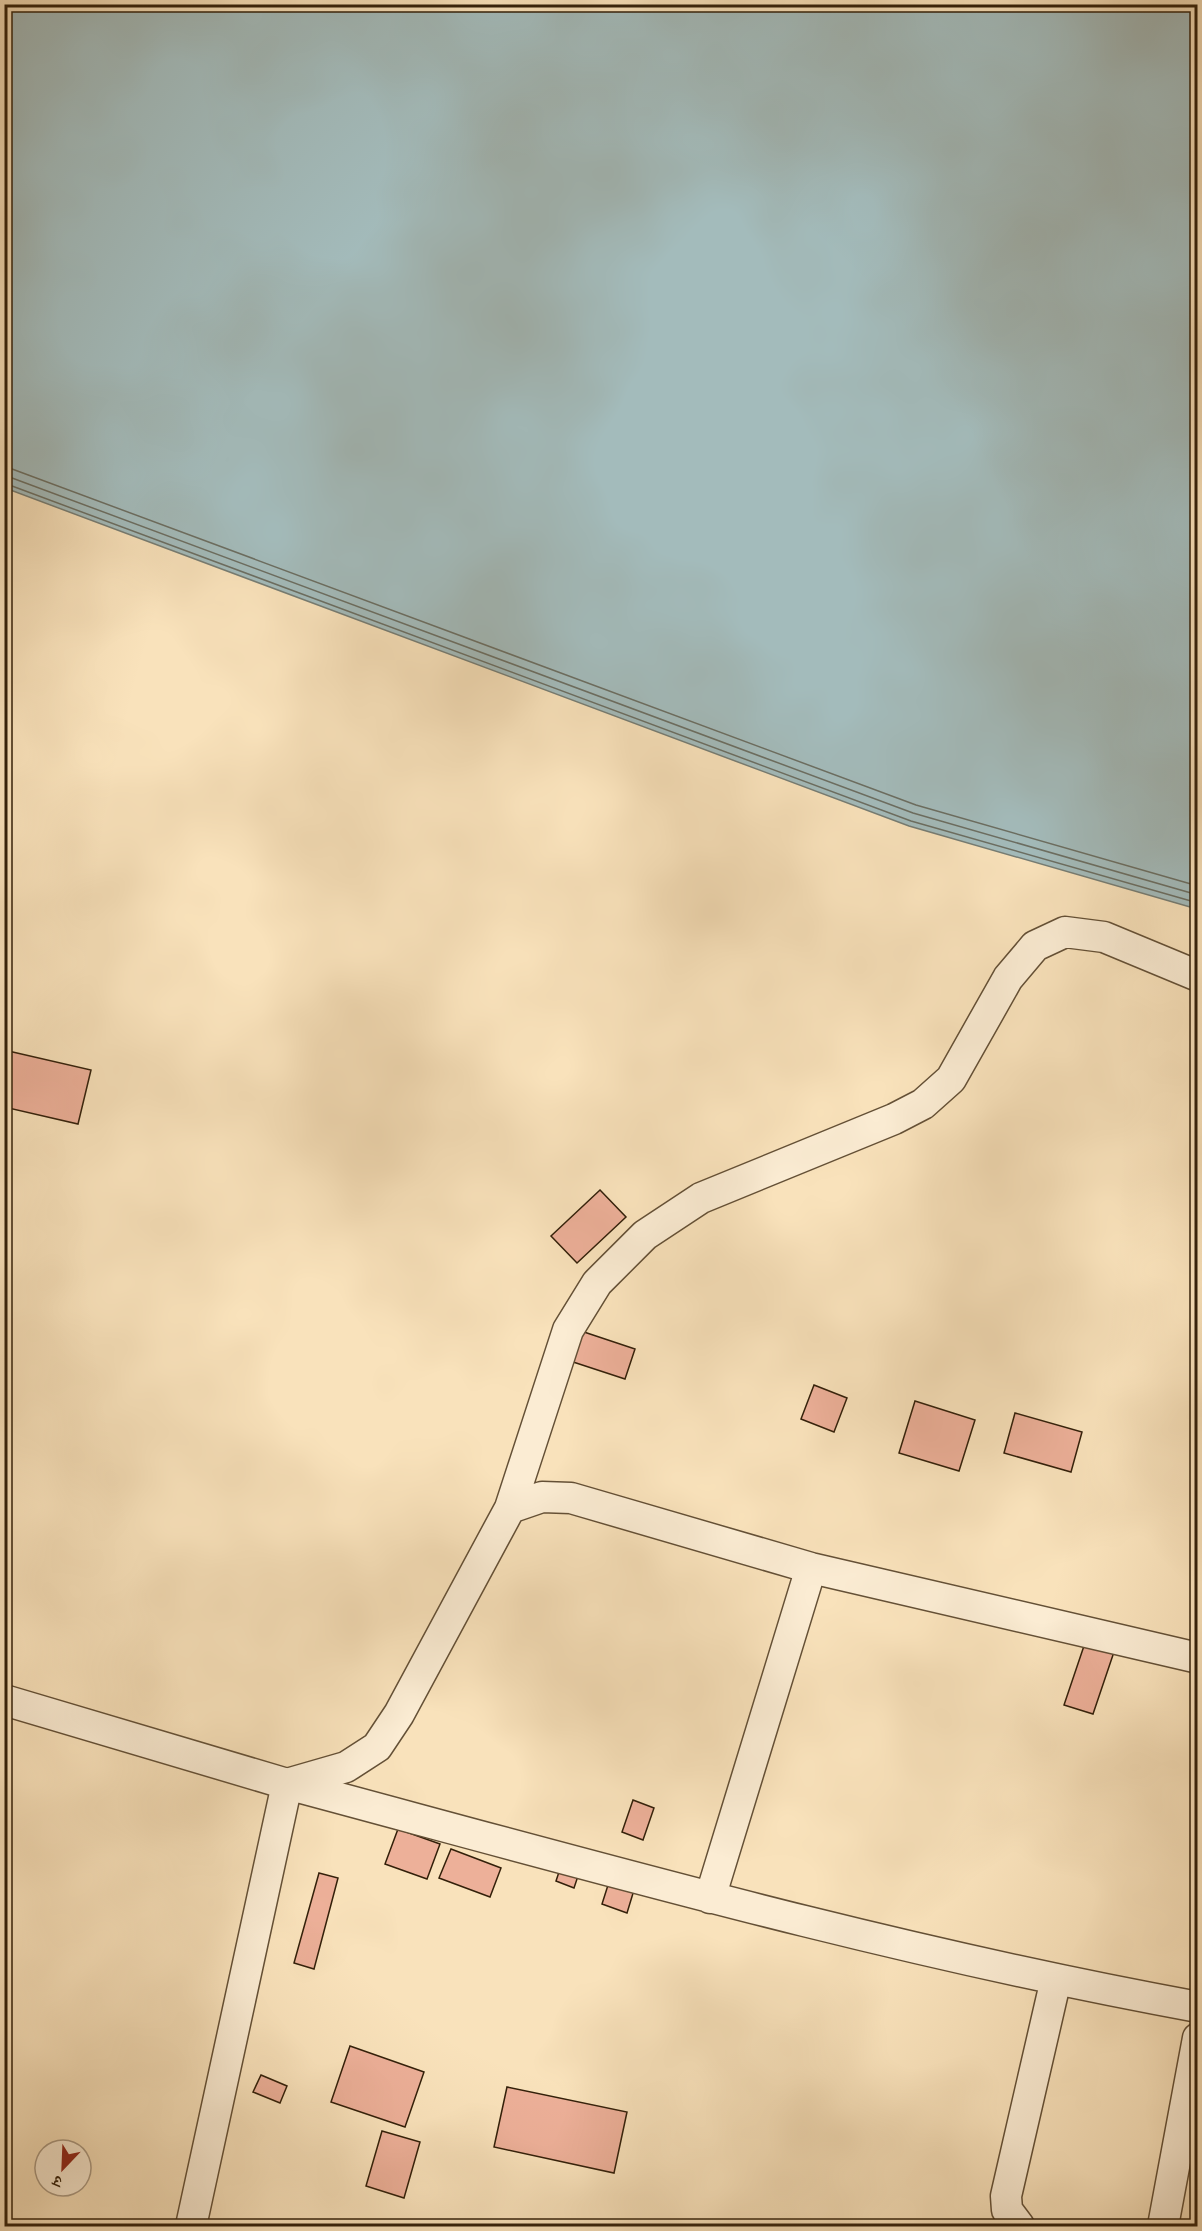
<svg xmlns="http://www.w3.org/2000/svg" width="1202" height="2231" font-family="'IM FELL French Canon','Noto Serif Devanagari',serif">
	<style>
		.water { fill: #a3bbbb; stroke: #767d74; stroke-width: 1.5 }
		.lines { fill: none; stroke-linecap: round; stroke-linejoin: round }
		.shore { stroke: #6b6e62; stroke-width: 1.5 }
		.building { fill: #edb099; stroke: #33200a; stroke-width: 1.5 }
		.street-casing { stroke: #645036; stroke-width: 33 }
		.street { stroke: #fbecd3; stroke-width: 30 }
	</style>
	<rect width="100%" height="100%" fill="#f9e2bb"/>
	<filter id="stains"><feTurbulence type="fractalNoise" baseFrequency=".00333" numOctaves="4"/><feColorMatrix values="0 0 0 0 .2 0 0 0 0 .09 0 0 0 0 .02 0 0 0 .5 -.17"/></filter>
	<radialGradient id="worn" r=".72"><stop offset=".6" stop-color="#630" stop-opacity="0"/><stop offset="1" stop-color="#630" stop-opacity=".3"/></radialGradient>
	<!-- water -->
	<path class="water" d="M4,5H1197V909L909,826L5,488Z"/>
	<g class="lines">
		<!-- shore -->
		<path class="shore" d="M4,466L916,805L1198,886
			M4,475L913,813L1198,895
			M4,483L911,821L1198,903"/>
	</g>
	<!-- building -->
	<path class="building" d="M4,1050L91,1070L78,1124L4,1107Z
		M600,1190L626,1217L577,1263L551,1236Z
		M575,1329L635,1349L625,1379L564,1359Z
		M814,1385L847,1398L834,1432L801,1419Z
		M915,1401L975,1420L959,1471L899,1453Z
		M1015,1413L1082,1432L1071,1472L1004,1453Z
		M1087,1637L1116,1646L1093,1714L1064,1705Z
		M633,1800L654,1808L643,1840L622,1832Z
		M398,1829L440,1844L427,1879L385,1864Z
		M451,1849L501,1868L490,1897L439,1878Z
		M560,1869L578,1876L574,1888L556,1881Z
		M319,1873L338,1878L314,1969L294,1963Z
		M609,1882L634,1890L627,1913L602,1904Z
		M350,2046L424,2072L405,2127L331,2102Z
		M261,2075L287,2086L280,2103L253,2092Z
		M507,2087L627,2112L614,2173L494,2147Z
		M382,2131L420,2142L404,2198L366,2186Z"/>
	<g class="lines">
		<!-- street casing -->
		<g class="street-casing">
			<path id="street" d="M510,1508L568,1330L597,1283L645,1235L701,1198L894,1119L923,1104L951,1079L1008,978L1035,946L1065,932L1104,937L1198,976
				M4,1700L287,1784L346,1767L377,1747L399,1714L510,1508L542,1497L571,1498L811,1568L1198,1658
				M710,1898L811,1568
				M191,2226L287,1784C589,1865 890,1951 1198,2007
				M1019,2226L1007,2210L1006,2196L1056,1979
				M1163,2226L1198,2038"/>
		</g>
		<!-- street -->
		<use href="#street" class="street"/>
	</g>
	<!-- margin -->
	<rect width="1202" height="2231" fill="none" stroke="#f9e2bb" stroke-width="24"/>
	<rect x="6" y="6" width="1190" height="2219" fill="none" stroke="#33200a" stroke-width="3"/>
	<rect x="12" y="12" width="1178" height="2207" fill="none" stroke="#33200a" stroke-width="1.5"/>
	<!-- north arrow -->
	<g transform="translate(63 2168) rotate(203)"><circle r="28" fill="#fbecd3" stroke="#ab9a83" stroke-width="1.5"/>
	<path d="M0-4.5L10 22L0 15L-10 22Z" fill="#8f2418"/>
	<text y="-9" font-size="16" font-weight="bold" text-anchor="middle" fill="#33200a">उ</text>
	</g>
	<rect width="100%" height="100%" filter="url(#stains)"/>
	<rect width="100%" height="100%" fill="url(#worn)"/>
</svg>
